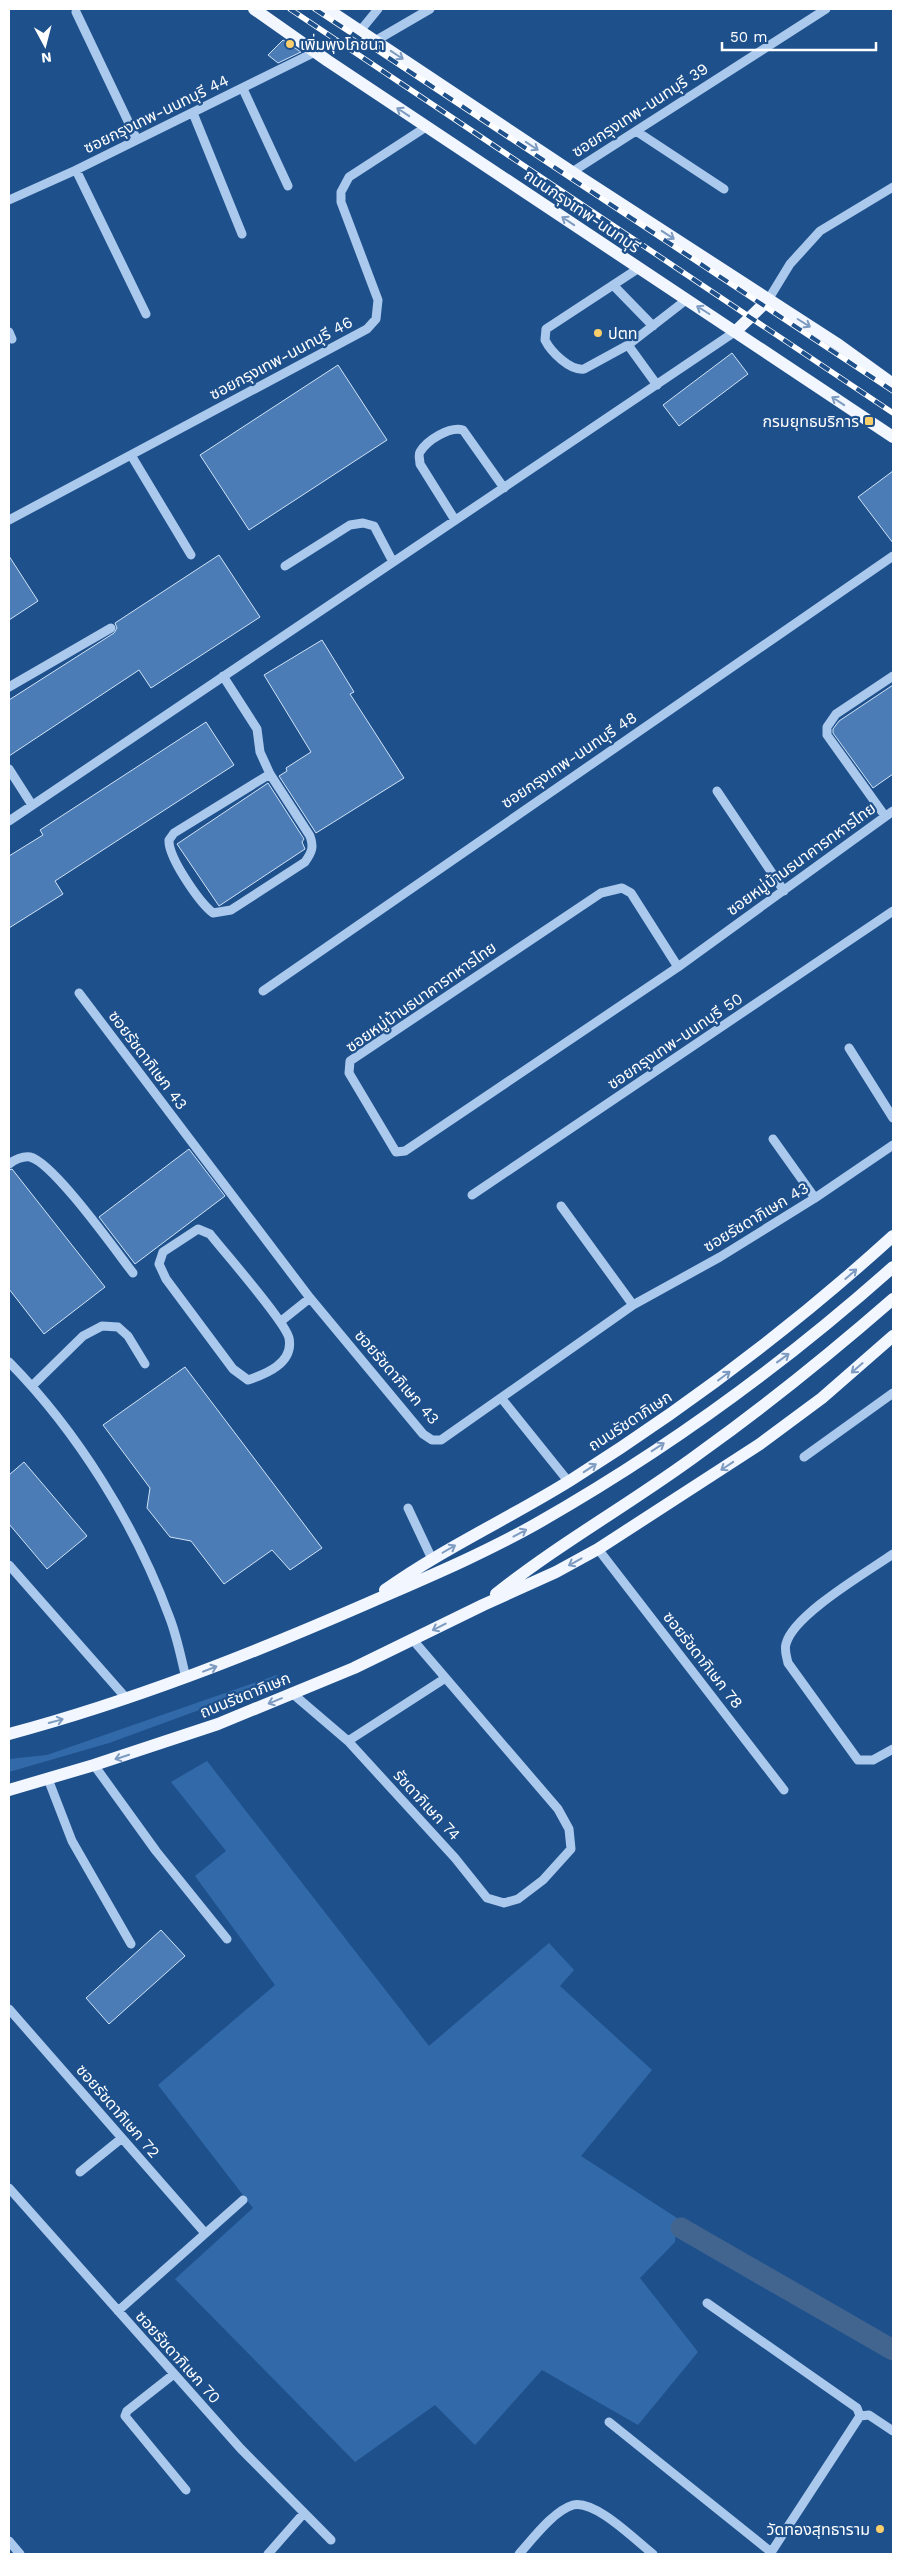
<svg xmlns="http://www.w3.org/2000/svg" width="902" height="2563" font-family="'Work Sans','Noto Sans Thai',sans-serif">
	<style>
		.green { fill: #326aa9 }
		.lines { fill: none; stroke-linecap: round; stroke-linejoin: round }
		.canal { stroke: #426590; stroke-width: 21 }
		.building { fill: #4b7cb5; stroke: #d0e3f9 }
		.minor { stroke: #abc9ec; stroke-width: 9 }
		.major { stroke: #f1f6ff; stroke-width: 12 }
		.rail-casing { stroke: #fff; stroke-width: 5.5 }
		.rail { stroke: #1e508c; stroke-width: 4; stroke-dasharray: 11; stroke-linecap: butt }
		.oneway { stroke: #7d9bc0 }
		.poi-dot { fill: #facf6b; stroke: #1e508c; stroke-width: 2 }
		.labels { text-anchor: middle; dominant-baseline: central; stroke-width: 4.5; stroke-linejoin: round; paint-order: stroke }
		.poi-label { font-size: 16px; fill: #fff; stroke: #1e508c; text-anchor: start }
		.street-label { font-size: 16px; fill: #fff; stroke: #1e508c }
	</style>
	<rect width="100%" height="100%" fill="#1e508c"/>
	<!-- green -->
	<path class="green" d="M277,1675L281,1680L109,1743L9,1772V1759L47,1755Z
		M207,1761L429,2046L549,1943L574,1970L560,1986L652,2070L581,2156L677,2218L675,2242L640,2278L698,2352L638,2425L542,2370L475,2445L435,2405L355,2462L175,2279L253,2208L158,2085L275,1985L195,1876L226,1851L171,1782Z"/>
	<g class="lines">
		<!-- canal -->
		<path class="canal" d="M681,2228L893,2350"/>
	</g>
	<!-- building -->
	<path class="building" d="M283,40L301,52L278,63L268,55Z
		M732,353L748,374L679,426L663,405Z
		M338,365L387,440L249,530L200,455Z
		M893,471V543L858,497Z
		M219,555L260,617L151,688L139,670L9,756V700L114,633L117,628L115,623Z
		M9,556L38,601L9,620Z
		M322,640L354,692L350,694L404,778L316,833L279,776L287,771L286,768L311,752L264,675Z
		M893,685V774L873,788L833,733V729L839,721Z
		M206,722L234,765L55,881L63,894L9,928V856L43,835L40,830Z
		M268,783L304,839L302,842L305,849L219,906L177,844Z
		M189,1149L225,1196L135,1264L99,1217Z
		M12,1169L105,1287L44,1334L9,1289V1170Z
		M185,1367L322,1548L290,1570L272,1550L224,1584L191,1541L170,1537L147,1508L150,1488L103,1425Z
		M24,1462L87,1536L47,1569L9,1524V1475Z
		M161,1930L185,1956L109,2024L86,1998Z"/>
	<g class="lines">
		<!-- minor -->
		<path class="minor" d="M76,12L137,140
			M360,31L378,9
			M375,41L430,9
			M243,89L288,186
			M193,113L242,234
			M636,131L724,189
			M76,170L146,314
			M572,172L826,9
			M9,200L76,170L315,52
			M639,268L546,329L545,340C551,352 570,371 584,369L628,345L657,385
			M613,285L653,326
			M768,300L790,264L820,231L893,187
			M9,332L12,339
			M628,345L686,300
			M131,455L191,555
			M9,520L367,329L376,319L378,300L341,202V192L349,177L426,127
			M455,520L420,464C420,460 418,455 420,452C427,440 450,426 463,430L504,488
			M285,566L350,525L363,523L374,526L393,562
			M223,676L257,729L260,752L270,774L310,836C314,847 312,852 305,862L231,910L213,913C199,902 168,857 169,840L174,833L270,774
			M9,687L111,628
			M9,769L32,805
			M717,791L784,891
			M885,816L827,735V727L836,714L893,676
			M9,821L736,331
			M678,967L631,893L622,888L601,893L350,1061L349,1073L393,1147L396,1152L405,1151L678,967L893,811
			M263,991L893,556
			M79,993L310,1298L423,1434L432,1440H441L633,1305L720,1257L815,1198L893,1145
			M849,1048L893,1118
			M773,1139L815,1198
			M9,1164C16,1159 22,1156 30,1157C53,1162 116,1251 133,1273
			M472,1195L893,911
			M561,1206L633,1305
			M198,1229L210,1234C224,1252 285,1321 289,1338C294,1363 266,1374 248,1380L233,1369L166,1279L159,1264L163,1252Z
			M280,1322L310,1298
			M9,1362C77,1431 135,1524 169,1616C177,1636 181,1658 186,1678
			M32,1386L83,1336L102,1326L118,1327L128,1336L145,1364
			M502,1399L568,1481
			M804,1457L893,1393
			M408,1508L432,1559
			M598,1549L784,1790
			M893,1554C867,1572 793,1615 786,1644C784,1650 787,1658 788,1663L858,1760H873L893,1749
			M9,1565L127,1699
			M293,1694L348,1741L455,1858L487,1898L504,1903L518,1899L543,1880L571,1849L569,1829L558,1809L413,1640
			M348,1741L444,1679
			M94,1765L156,1851L227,1939
			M48,1779L72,1841L131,1944
			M9,2009L205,2233
			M80,2172L122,2138
			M9,2188L241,2449L331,2540
			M707,2303L857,2408L860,2416
			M118,2311L243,2200
			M174,2374L127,2411L125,2416L186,2490
			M609,2422L771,2552
			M9,2541L20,2554
			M268,2554L304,2513
			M519,2554C532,2540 553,2511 573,2505C595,2499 636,2541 653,2554
			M770,2554L860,2416L869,2415L893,2431"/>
		<!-- major -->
		<path class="major" d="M254,9L328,61L893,437
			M327,9L572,172L839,345L893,384
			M736,331L768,300
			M385,1590C444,1548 510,1518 571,1480C685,1408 793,1327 893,1236
			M496,1594C561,1542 634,1502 701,1452C768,1404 831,1353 893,1299
			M9,1734C132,1701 249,1655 366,1604C423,1579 481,1555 536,1524C663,1452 784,1364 893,1267
			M9,1790L94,1765L218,1724L354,1668L483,1605L556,1572L598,1549L760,1444L822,1398L893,1336"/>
		<!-- rail casing -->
		<g class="rail-casing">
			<path id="rail" d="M290,9L893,413
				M315,9L893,391"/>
		</g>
		<!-- rail -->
		<use href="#rail" class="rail"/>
	</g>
	<!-- one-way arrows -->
	<defs><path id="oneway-shaft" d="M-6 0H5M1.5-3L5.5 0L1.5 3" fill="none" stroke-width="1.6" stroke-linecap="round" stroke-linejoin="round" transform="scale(1.25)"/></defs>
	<g class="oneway">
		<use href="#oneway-shaft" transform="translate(397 55) rotate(34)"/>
		<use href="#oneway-shaft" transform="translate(403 112) rotate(-146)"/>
		<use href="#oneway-shaft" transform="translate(532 146) rotate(34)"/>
		<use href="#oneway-shaft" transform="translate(568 221) rotate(-146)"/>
		<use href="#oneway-shaft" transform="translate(668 235) rotate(33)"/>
		<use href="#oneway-shaft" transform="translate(703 310) rotate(-148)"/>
		<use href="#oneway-shaft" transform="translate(804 323) rotate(32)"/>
		<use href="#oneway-shaft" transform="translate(838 401) rotate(-146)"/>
		<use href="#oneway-shaft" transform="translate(851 1274) rotate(-41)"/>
		<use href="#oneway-shaft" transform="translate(783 1358) rotate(-36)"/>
		<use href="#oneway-shaft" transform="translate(857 1368) rotate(139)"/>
		<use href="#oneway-shaft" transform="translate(724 1376) rotate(-37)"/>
		<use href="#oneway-shaft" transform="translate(658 1447) rotate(-33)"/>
		<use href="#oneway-shaft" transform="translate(727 1466) rotate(146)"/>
		<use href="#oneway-shaft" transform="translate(590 1468) rotate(-33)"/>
		<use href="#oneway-shaft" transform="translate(520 1533) rotate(-28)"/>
		<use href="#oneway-shaft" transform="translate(449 1549) rotate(-30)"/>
		<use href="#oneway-shaft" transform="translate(575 1562) rotate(151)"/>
		<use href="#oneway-shaft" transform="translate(439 1627) rotate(153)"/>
		<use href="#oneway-shaft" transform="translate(210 1669) rotate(-21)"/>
		<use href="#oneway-shaft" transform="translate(275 1701) rotate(158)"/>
		<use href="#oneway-shaft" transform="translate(56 1721) rotate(-15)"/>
		<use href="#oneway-shaft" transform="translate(122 1757) rotate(162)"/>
	</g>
	<!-- markers -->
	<g class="poi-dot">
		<circle cx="290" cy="44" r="5"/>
		<circle cx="598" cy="333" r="5"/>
		<rect x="864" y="416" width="10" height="10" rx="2.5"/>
		<circle cx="880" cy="2529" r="5"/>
	</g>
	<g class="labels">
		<!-- poi labels -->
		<g class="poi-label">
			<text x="300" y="44">เพิ่มพุงโภชนา</text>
			<text x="608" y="333">ปตท</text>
			<text x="859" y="421" text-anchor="end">กรมยุทธบริการ</text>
			<text x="870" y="2529" text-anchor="end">วัดทองสุทธาราม</text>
		</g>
		<!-- street labels -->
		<g class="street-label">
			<text transform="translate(640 110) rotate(-33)">ซอยกรุงเทพ-นนทบุรี 39</text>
			<text transform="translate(156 114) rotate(-26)">ซอยกรุงเทพ-นนทบุรี 44</text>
			<text transform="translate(582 211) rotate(34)">ถนนกรุงเทพ-นนทบุรี</text>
			<text transform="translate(281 358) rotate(-28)">ซอยกรุงเทพ-นนทบุรี 46</text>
			<text transform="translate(569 760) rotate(-34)">ซอยกรุงเทพ-นนทบุรี 48</text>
			<text transform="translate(801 859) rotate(-36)">ซอยหมู่บ้านธนาคารทหารไทย</text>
			<text transform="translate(421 997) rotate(-35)">ซอยหมู่บ้านธนาคารทหารไทย</text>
			<text transform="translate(675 1041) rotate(-34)">ซอยกรุงเทพ-นนทบุรี 50</text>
			<text transform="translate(148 1060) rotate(53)">ซอยรัชดาภิเษก 43</text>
			<text transform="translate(756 1217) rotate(-31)">ซอยรัชดาภิเษก 43</text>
			<text transform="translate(397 1377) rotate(49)">ซอยรัชดาภิเษก 43</text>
			<text transform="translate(630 1421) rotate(-33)">ถนนรัชดาภิเษก</text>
			<text transform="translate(703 1660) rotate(52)">ซอยรัชดาภิเษก 78</text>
			<text transform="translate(245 1695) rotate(-22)">ถนนรัชดาภิเษก</text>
			<text transform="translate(427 1805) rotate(47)">รัชดาภิเษก 74</text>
			<text transform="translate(118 2111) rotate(49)">ซอยรัชดาภิเษก 72</text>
			<text transform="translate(178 2357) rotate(48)">ซอยรัชดาภิเษก 70</text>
		</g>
	</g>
	<!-- border -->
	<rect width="902" height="2563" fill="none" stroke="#ffffff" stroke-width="20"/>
	<!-- north arrow -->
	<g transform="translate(45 45) rotate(173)" stroke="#1e508c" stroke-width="4" paint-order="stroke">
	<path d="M0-4L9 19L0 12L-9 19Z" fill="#ffffff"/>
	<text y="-8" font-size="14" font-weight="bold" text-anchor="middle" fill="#ffffff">N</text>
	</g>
	<!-- scale -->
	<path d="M722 42v8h154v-8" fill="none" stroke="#ffffff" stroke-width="2.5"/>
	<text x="730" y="42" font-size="15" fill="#ffffff" stroke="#1e508c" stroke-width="4" paint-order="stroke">50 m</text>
</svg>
